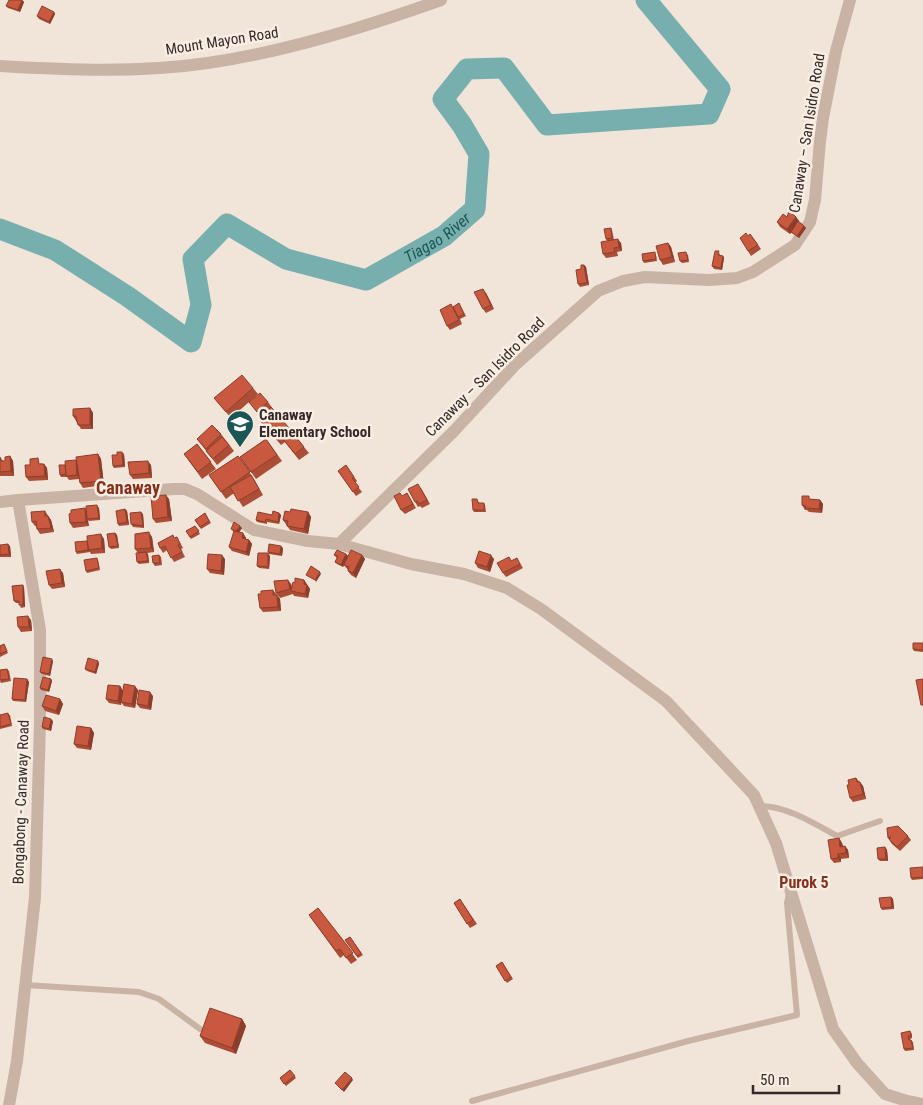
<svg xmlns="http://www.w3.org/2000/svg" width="923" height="1105" font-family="'Roboto Condensed',sans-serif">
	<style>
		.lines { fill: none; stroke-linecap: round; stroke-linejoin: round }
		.river { stroke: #76afae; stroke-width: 21 }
		.service { stroke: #c9b3a4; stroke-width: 6 }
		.minor { stroke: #c9b3a4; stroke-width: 12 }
		.tertiary { stroke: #c9b3a4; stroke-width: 12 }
		.wall { fill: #ac4d36 }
		.shaded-wall { fill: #8c3e2c }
		.building { fill: #c8593f; stroke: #8c3e2c }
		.labels { text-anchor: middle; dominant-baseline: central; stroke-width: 5; stroke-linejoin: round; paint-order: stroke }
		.street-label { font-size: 15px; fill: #342926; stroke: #f9eee4 }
		.poi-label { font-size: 15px; font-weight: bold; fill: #342926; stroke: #f9eee4; text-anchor: start }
		.water-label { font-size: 16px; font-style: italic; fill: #1b5656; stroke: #f9eee4 }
		.neighbourhood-label { font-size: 16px; font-weight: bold; fill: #85301d; stroke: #f9eee4 }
		.quarter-label { font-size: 18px; font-weight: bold; fill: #85301d; stroke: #f9eee4 }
	</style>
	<rect width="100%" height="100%" fill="#f1e4d8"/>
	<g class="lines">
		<!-- river -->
		<path class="river" id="s1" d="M0,229L55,250L127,296L191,342L201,305L193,259L227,224L286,259L366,280L444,236L475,209L479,154L462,125L443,99L467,69L504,68L547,125L709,114L720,89L646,0"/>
		<!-- service -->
		<path class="service" d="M759,806C787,806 813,823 837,836L880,821
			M25,985L139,992L159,999L200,1029
			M472,1101L688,1041L797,1015L787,903L789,894"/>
		<!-- minor -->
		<path class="minor" d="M0,66C69,70 139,73 208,63C288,51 365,27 441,0
			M18,500L174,489H185L197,494L254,530L308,541L339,544L411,564L464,574L507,588L541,609L666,701L754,795L776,843L833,1029L857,1063L885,1094L907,1101L923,1104
			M339,544L454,431L515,365L598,291L623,281L645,277L709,280L737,278L753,272L795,245L810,222L815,200L820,141L823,118L836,51L850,0"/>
		<!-- tertiary -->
		<path class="tertiary" d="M0,502L18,500L40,630V723L35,897L17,1061L9,1105"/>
	</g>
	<!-- wall -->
	<path class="wall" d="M22,0L24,2L20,12L8,8L6,6Z
		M54,12L55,14L50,24L39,19L37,16Z
		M787,217H796L799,221V222L804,226L806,228L799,238L791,232L790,234L780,227L777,222Z
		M611,228L612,230L614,240L621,243L622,251L617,252L618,256L606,258L603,254L607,241L606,239Z
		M750,234L761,249L751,256L748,251V236Z
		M668,243L671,247L675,262L663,265L660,260Z
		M720,253V256H723L724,258L722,270L714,269L712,266Z
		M688,254L689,262L682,263L680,261Z
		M656,255L657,261L644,263L643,261Z
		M584,265L586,267L589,285L580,287L578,284L581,269Z
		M486,293L494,309L486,313L483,309Z
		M459,303L466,316L460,319L462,324L450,330L447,326L453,307Z
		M253,388L258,394L231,418L214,398Z
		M249,402H268L273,409H272L304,447L309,453L299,460L285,442L281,445L263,424L258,418L260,416Z
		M90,408L93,413V429H81L73,416Z
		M221,434L234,451L217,465L197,439Z
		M266,439L282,461L256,479L240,457Z
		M197,444L216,469L202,479L184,454Z
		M98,454L101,459L104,485L83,488L80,483L79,479L69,480L67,477H61L60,475L65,465L76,460L77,462Z
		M124,454L125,467L114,468L113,466L117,455Z
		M10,456L13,461L14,476H0V457L3,461H5Z
		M238,456L254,479L263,495L243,507L234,493L226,499L209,475Z
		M41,463L42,464H44L47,468L48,480L29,481L26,477Z
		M151,465L152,478L133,479L130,475Z
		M346,465L357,481L355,483L362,492L356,496L338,471Z
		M421,488L430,504L422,508L420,506L418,507L415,502Z
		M407,493L416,508L405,514L401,510Z
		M169,499L172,521L156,523L153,519Z
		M811,499L820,500L823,504L822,513L809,512L807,510H805L802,505Z
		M479,501V503H484L485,505L486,512H474L473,510Z
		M85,508L87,511L99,508L100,520L89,521L88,520L89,526L73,528L70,523L71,513Z
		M125,509L127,511L129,525L119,526L118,524Z
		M45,511L51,520L54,532L40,534L37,529L36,526H35L32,522Z
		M290,512H308L311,517L308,534L290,530L283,520Z
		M205,513L211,523L201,529L195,520Z
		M279,513L281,515L279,524L267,522V524L257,522L256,520Z
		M143,514L144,528L133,527L131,524Z
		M195,526L200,534L191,539L186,531Z
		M242,528L239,532L243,533L246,538V539L249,540L252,544L249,556L232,551L229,547L234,532L231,529Z
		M115,533L117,535L119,548L111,549L109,547Z
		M152,537L154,552L147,553L148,554L149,563L139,564L137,562L138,553L135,549Z
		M177,537L183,548L181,549L185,557L174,562L167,550L163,553L160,548Z
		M104,539L105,553L91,554L90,552L77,554L76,552Z
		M0,545L10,546L11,557H0Z
		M283,548L282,556L269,554L268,552Z
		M346,554L348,556L343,567L337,564L335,562L337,558L334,555Z
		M159,555L161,557L162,565L155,566L153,563Z
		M362,555L365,559L356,578L351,575L348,571V570L344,565Z
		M270,556L269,569L259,568L257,566Z
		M509,557L511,561L520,563L523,568L506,577L503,573Z
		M225,559L224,575L210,573L207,569Z
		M494,559L490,572L478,568L475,563Z
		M98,560L100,570L87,573L86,571Z
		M63,573L65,587L52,589L49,585Z
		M304,580L310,589L308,598L294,596L293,594L280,598L276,593L291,584L292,588L295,583Z
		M24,587L25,607L21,608L19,603H16L14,601Z
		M273,590L280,599L281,611L263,612L260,608L261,594Z
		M31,620L32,631L21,632L18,627Z
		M923,643V652L914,651L913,649Z
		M4,644L8,653L0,657V646Z
		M53,661L50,676L42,674L40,672Z
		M98,661L99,664L96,674L87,671L85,669Z
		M7,669L9,671L11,681L1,683L0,681Z
		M27,679L29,682L26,702L13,701L12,699Z
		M51,679L52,681L49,692L41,690L40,688Z
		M120,686L123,691L138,690L135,708L124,706L121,702V705L109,703L106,699Z
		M153,696L151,710L140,708L137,704Z
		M60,699L63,704L59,715L45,711L42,706Z
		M0,715H10L12,726L0,729Z
		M53,721L51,731L43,729L42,727Z
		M91,728L94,733L91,750L77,748L74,744Z
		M856,778L863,786L866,799L853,802L850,798L849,785Z
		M908,836L911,840L900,851L892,844L888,838Z
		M839,838L842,843L843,846H845L848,850L849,858L841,859V862L834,863L831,859Z
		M885,847L887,850L888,861H880L878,859Z
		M923,867V879L912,880L911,878Z
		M891,897L893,899L894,909L882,910L881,908Z
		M460,899L477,924L470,928L454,903Z
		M318,908L357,960L351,964L344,955L340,958L309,915Z
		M350,937L363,955L358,958L345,940Z
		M502,962L513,979L507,983L496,966Z
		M242,1019L246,1026L236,1054L205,1043L200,1036Z
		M910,1031L912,1034V1038L910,1039V1040H911L913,1042L914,1050L905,1051L904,1049Z
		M290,1070L296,1078L286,1086L280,1078Z"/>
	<!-- shaded-wall -->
	<path class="shaded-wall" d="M22,0L24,2L20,12L18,10Z
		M54,12L55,14L50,24L49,22Z
		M796,217L799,221L790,234L787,229Z
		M804,226L806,228L799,238L797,236Z
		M618,239L621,243L622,251L619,247Z
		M668,243L671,247L675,262L672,257Z
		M723,256L724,258L722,270L721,268Z
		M584,265L586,267L589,285L587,283Z
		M483,289L486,293L494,309L491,305Z
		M90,408L93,413V429L90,425Z
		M122,452L124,454L125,467L123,465Z
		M98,454L101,459L104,485L101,481Z
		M10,456L13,461L14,476L11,471Z
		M76,460L79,464L80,479L77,475Z
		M148,461L151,465L152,478L149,473Z
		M44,464L47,468L48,480L45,476Z
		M166,495L169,499L172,521L168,517Z
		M820,500L823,504L822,513L819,509Z
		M97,505L99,508L100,520L99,518Z
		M85,508L88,513L87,519L89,526L86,522Z
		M125,509L127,511L129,525L127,522Z
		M141,512L143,514L144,528L143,526Z
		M308,512L311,517L308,534L304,529Z
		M279,513L281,515L279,524L278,522Z
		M48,516L51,520L54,532L51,528Z
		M240,526L242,528L238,534L236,532Z
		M149,532L152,537L154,552L151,548Z
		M115,533L117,535L119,548L118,546Z
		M243,533L246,538L245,542L242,538Z
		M101,534L104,539L105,553L102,548Z
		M249,540L252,544L249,556L246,552Z
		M8,544L10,546L11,557L9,554Z
		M281,546L283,548L282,556L280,554Z
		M146,552L148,554L149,563L148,561Z
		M268,553L270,556L269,569L268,567Z
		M346,554L348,556L343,567L341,565Z
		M222,555L225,559L224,575L221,571Z
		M362,555L365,559L356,578L353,573Z
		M491,555L494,559L490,572L487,567Z
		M60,569L63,573L65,587L62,583Z
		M320,572L321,574L316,582L315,580Z
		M288,580L291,584L293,592L290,589Z
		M304,580L310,589L308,598L305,594L304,584Z
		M23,585L24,587L25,607L23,605Z
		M277,595L280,599L281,611L278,607Z
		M28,616L31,620L32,631L29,627Z
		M52,659L53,661L50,676L49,674Z
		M98,661L99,664L96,674L95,672Z
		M27,679L29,682L26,702L25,700Z
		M51,679L52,681L49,692L48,690Z
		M120,686L123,691L121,705L118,701Z
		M135,686L138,690L135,708L132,704Z
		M150,692L153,696L151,710L148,706Z
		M60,699L63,704L59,715L56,711Z
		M51,719L53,721L51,731L49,729Z
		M91,728L94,733L91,750L88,746Z
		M860,782L863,786L866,799L863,794Z
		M839,838L842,843L844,851L840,847Z
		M845,846L848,850L849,858L846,853Z
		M885,847L887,850L888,861L886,859Z
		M838,854L841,859V862L838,858Z
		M891,897L893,899L894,909L892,907Z
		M242,1019L246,1026L236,1054L232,1048Z
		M352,1078L353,1080L344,1092L342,1090Z"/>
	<!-- building -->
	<path class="building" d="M9,0H22L18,10L6,6Z
		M42,6L54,12L49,22L37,16Z
		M789,211L796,217L787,229L777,222L783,214L787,217Z
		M798,221L804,226L797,236L791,232Z
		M611,228L612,238L606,239L604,229Z
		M746,233L748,236L750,234L758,245L748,251L740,238Z
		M618,239L619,247L614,248L615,252L603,254L601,242Z
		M668,243L672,257L660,260L656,246Z
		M715,251H719L718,255L723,256L721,268L712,266Z
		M655,252L656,259L643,261L642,254Z
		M686,252L688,260L680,261L678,253Z
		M581,265H584L587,283L578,284L576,270L581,269Z
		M483,289L491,305L483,309L474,292Z
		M459,303L464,314L458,317L453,307Z
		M451,304L459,320L447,326L440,310Z
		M242,375L253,388L226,412L214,398Z
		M260,393L268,402L257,412L249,402Z
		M271,407L289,428L276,439L258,418Z
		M90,408V425H78L76,416H73V409Z
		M212,425L221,434L206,449L197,439Z
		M292,432L304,447L295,454L283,439Z
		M222,437L229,445L213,459L206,451Z
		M266,439L277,455L251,472L240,457Z
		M197,444L211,462L198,472L184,454Z
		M117,452H122L123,465L113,466L112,455H117Z
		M98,454L101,481L80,483L76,457Z
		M10,456L11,471L0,472V457L1,461H5V457Z
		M238,456L250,472L221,492L209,475Z
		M38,458L39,464H44L45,476L26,477L25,465H30V459Z
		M76,460L77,475L66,476L65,461Z
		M148,461L149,473L130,475L128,462Z
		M59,465H65L66,474L60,475Z
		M346,465L354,477L352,478L359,487L353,492L338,471Z
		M251,475L259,489L238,501L230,487Z
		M418,484L427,500L419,504L417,501L415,502L408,489Z
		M400,493L402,496L407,493L413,504L401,510L394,496Z
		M166,495L168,517L153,519L151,496Z
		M802,496H809V499L820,500L819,509L805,508L806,506L802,505Z
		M472,499H477L478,503H484V510H473Z
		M97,505L99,518L87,519L86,506Z
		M85,508L86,522L70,523L69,514L71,513V510Z
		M125,509L127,522L118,524L116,511Z
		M291,509L308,512L304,529L287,526L288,521L283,520L285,511L290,512Z
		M45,511V516H48L51,528L37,529L36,521L32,522L31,512Z
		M273,511L279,513L278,522L266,519L265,522L256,520L258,512L272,515Z
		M141,512L143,526L131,524L130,513Z
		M205,513L209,521L200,527L195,520Z
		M234,522L240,526L236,531L231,529Z
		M195,526L199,531L190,537L186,531Z
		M234,531L243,533L242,538L249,540L246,552L229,547Z
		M149,532L151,548L135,549V534Z
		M115,533L118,546L109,547L107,534Z
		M101,534L102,548L88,550L87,536Z
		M173,535L174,538L177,537L180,544L178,545L182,552L171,558L165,546L160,548L158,543Z
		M87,541L89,550L76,552L75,542Z
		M8,544L9,554L0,555V545Z
		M269,544L281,546L280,554L268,552Z
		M337,550L346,554L341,565L335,562L338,556L334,555Z
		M351,550L362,555L353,573L348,571L349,567L344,565Z
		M479,551L491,555L487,567L475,563Z
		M146,552L148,561L137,562L136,553Z
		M258,553H268V567L257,566Z
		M208,554L222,555L221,571L207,569Z
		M159,555L160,563H153L152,556Z
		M509,557L511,561L517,558L520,564L503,573L497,563Z
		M97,558L99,568L86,571L84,560Z
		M311,566L320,572L315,580L306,575Z
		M60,569L62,583L49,585L46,571Z
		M295,578L304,580V584L307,585L305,594L291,591L293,582L295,583Z
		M288,580L290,589L276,593L274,581Z
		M23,585V605H19V601H14L12,586Z
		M273,590V595H277L278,607L260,608L258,594H261V591Z
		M28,616L29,627H18L17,617Z
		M913,643H923V650L913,649Z
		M4,644L7,651L0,654V646Z
		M43,657L52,659L49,674L40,672Z
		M88,658L98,661L95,672L85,669Z
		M7,669L9,679L0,680V670Z
		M43,677L51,679L48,690L40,688Z
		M14,678L27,679L25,700L12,699Z
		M923,679V705H921L916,680Z
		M124,684L135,686L132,704L121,702Z
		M108,685L120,686L118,701L106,699Z
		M139,690L150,692L148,706L137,704Z
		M46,695L60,699L56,711L42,706Z
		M8,713L11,724L0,727V715Z
		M44,717L51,719L49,729L42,727Z
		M77,726L91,728L88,746L74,744Z
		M856,778L857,782H860L863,794L850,798L847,785H849L848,780Z
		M898,826L908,836L897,847L889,839L891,837L888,838L887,828Z
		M839,838L840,847L845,846L846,853L838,854V858L831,859L828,840Z
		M885,847L886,859H878L877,848Z
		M923,867V877L911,878L910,868Z
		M891,897L892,907L881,908L879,898Z
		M460,899L473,920L467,924L454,903Z
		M318,908L353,953L346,958L340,949L336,951L309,915Z
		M350,937L361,953L357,956L345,940Z
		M502,962L511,977L505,981L496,966Z
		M210,1008L242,1019L232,1048L200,1036Z
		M910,1031L911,1036H908L909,1040H911L913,1048L904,1049L901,1033Z
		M290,1070L295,1076L284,1084L280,1078Z
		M345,1072L352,1078L342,1090L335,1083Z"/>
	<!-- icons -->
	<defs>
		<g id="school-pin" transform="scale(1.4375)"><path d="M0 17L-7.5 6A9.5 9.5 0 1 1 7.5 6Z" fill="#1b5656" stroke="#f9eee4"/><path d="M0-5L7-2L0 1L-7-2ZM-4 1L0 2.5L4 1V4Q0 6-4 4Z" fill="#fff"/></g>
	</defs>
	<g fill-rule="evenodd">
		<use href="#school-pin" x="240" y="424"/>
	</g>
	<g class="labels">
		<!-- street labels -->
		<g class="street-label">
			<text transform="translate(222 41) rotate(-9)">Mount Mayon Road</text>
			<text transform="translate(807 133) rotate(-81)">Canaway – San Isidro Road</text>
			<text transform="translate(485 377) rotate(-45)">Canaway – San Isidro Road</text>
			<text transform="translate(21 802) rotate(-88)">Bongabong - Canaway Road</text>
		</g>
		<!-- poi labels -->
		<g class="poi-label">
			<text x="259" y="415">Canaway<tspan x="259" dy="17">Elementary School</tspan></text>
		</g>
		<!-- water labels -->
		<g class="water-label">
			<text stroke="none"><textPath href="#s1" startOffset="591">Tiagao River</textPath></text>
		</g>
		<!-- neighbourhood labels -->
		<g class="neighbourhood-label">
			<text x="804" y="882">Purok 5</text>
		</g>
		<!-- quarter labels -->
		<g class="quarter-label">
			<text x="128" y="487">Canaway</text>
		</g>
	</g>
	<!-- scale -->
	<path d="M753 1085v8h86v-8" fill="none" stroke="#342926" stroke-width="2.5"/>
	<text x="760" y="1085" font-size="15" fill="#342926" stroke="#f9eee4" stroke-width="4" paint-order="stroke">50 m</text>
</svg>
